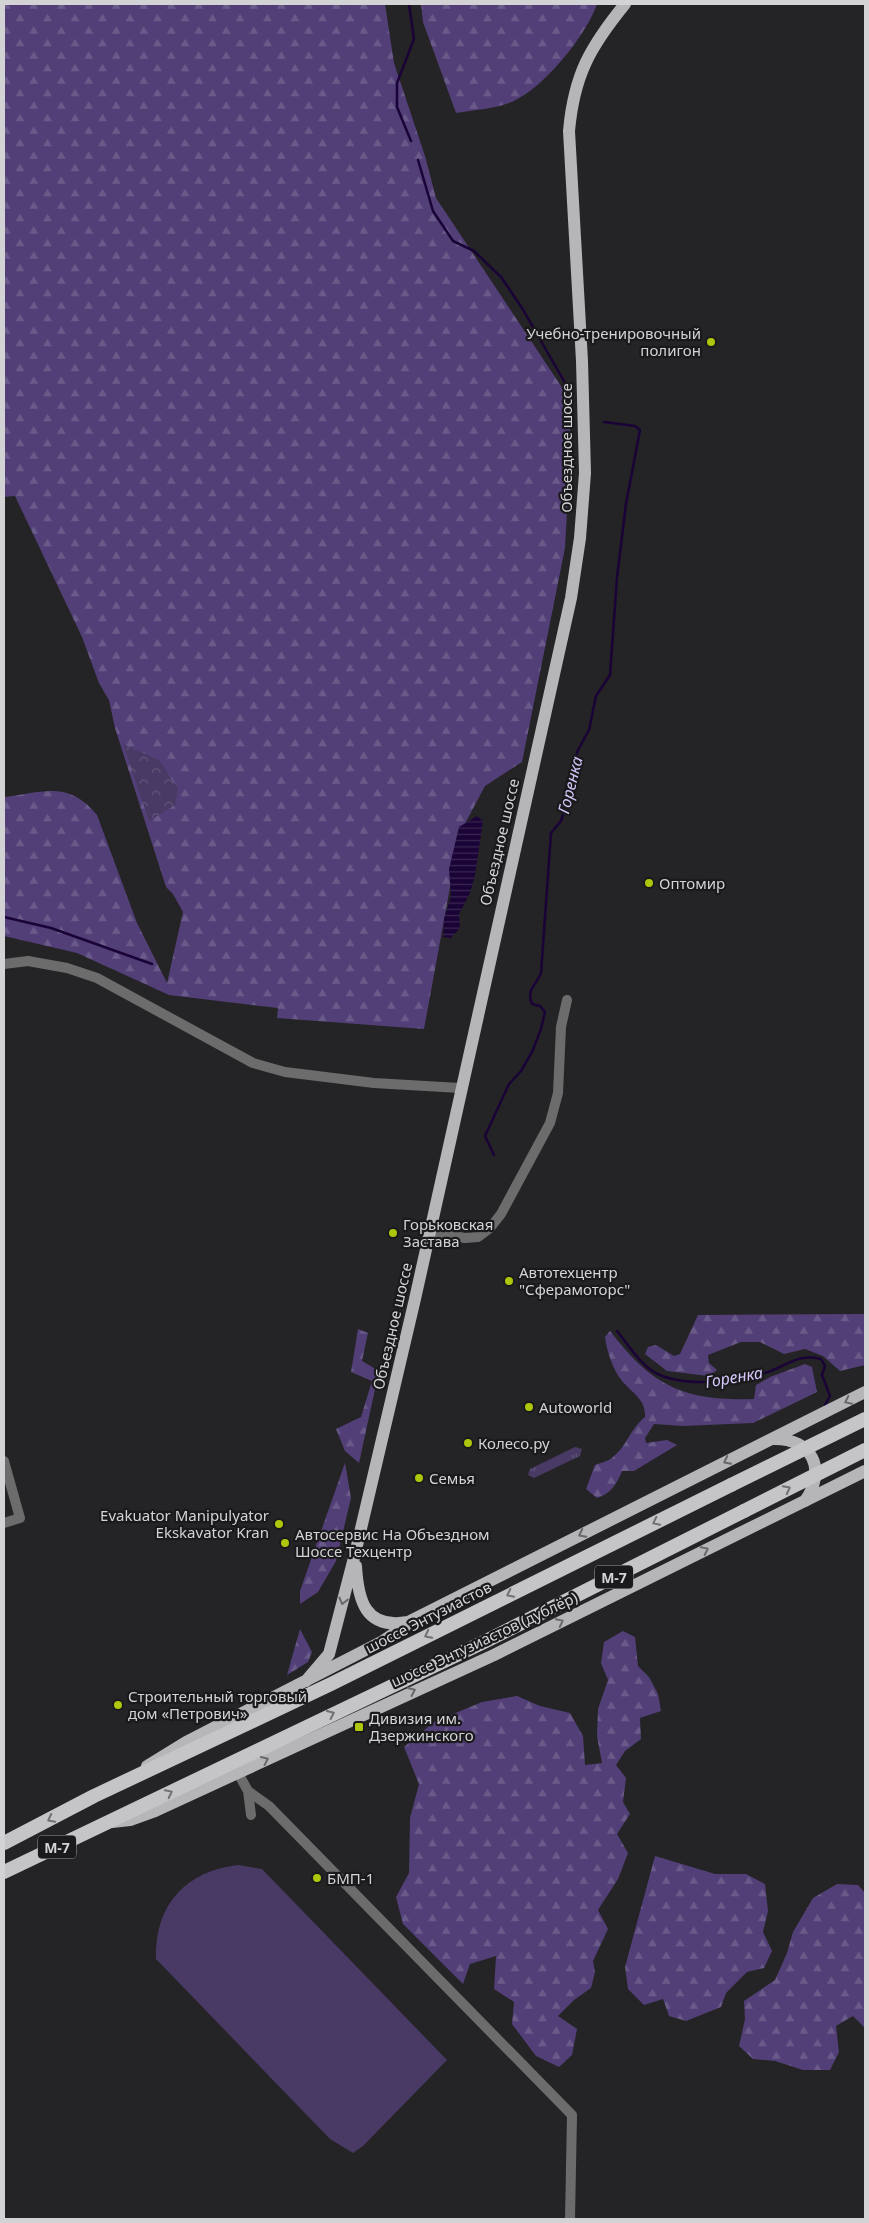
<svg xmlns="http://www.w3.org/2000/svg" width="869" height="2223" font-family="'Noto Sans',sans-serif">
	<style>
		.grass { fill: url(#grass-tufts) }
		.forest { fill: url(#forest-firs) }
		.park { fill: url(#park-crowns) }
		.pitch { fill: #483a64 }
		.water { fill: url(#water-rules) }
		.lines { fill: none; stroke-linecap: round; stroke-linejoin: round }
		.stream { stroke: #1a0336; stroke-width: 2.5 }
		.minor { stroke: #6c6c6d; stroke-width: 10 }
		.primary { stroke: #b6b6b8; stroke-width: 12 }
		.trunk { stroke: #c5c4c7; stroke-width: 14 }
		.trunk-bridge { stroke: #c5c4c7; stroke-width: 14 }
		.oneway { stroke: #68686a }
		.oneway2 { stroke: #706f72 }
		.poi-dot { fill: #aec60b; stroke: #1a1a1c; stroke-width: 2 }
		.labels { text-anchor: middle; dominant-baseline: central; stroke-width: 4.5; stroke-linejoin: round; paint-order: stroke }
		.shield { fill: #1a1a1c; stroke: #9c9b9d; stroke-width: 1 }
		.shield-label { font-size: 14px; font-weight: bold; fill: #d3d2d4 }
		.poi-label { font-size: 15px; fill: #d3d2d4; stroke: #1a1a1c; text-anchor: start }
		.street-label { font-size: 15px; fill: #d3d2d4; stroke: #1a1a1c }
		.water-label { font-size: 16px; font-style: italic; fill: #d7c8fc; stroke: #1a1a1c }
	</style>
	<defs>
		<pattern id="grass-tufts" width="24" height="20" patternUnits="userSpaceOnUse" patternTransform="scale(1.25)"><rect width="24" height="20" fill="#483a64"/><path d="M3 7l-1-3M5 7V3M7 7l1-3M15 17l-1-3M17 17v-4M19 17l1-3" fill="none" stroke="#625679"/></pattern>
		<pattern id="forest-firs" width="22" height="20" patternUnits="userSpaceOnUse" patternTransform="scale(1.25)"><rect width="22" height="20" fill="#523f77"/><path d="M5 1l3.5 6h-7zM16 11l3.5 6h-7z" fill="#6a5a89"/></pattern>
		<pattern id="park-crowns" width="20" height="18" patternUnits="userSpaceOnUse" patternTransform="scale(1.25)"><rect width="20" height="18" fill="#483a64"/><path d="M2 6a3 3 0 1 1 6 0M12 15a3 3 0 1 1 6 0" fill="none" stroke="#625679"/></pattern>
		<pattern id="water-rules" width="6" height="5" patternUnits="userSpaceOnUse" patternTransform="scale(1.25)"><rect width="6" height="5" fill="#1a0336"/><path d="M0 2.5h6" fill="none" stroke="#3a2752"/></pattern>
	</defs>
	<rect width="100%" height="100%" fill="#242325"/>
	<!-- grass -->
	<path class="grass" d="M575,1447L582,1449L580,1456L534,1478L528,1475L530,1469Z"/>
	<!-- forest -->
	<path class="forest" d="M4,4H385L394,63L425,156L436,198L563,389L571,435L565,548L522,762L485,786L460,833L424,1029L277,1018L278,1008L169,995L77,953L4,936V797C43,792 69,780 97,815L137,923L167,983L183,912L173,894L166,887L115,728L109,700L99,683L82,637L15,496L4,497Z
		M421,4H597C586,36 542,91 509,103C493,109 474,110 456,113L423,22Z
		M865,1314V1365L840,1371L823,1356L805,1349L784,1354L760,1342H741L708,1355L709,1363L717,1370L709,1376L667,1371L645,1354L648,1347L656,1345L674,1356L680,1354L698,1315Z
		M358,1329L368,1333L362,1361L379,1371L359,1463L345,1451L336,1429L361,1417L372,1381L351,1372Z
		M610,1331C653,1387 684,1401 754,1399L756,1385L770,1377L805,1364L812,1367L817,1392L753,1423L683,1426L654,1424L645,1438L646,1443L667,1440L677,1445L634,1471H622C617,1484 610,1494 597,1498L586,1489L595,1465C600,1463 609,1461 613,1457C627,1446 630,1429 645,1417C646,1399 632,1393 622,1381C613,1370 607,1352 605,1337Z
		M345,1463L351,1498L336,1561L318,1592L300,1604V1591Z
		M300,1629L312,1652L308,1662L287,1675Z
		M623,1631L635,1637L638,1666L649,1677L658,1694L661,1711L640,1718L641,1739L625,1751L616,1765L626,1778L623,1802L630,1814L617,1834L628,1853L618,1879L598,1910L608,1929L593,1961L595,1972L591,1988L574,2000L558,2016L577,2029L572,2055L559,2067L536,2056L512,2024L514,2002L494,1989L496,1956L470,1964L463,1984L403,1924L396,1897L409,1873L410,1818L419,1784L404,1747L434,1722L482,1702L517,1696L540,1706L570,1713L583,1736L585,1765L602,1763L597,1736L598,1709L608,1680L601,1663L604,1642Z
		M655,1856L715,1874H746L765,1884L768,1911L763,1932L772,1951L764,1968L747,1972L726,1993L721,2007L686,2021L669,2016L663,1999L644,2005L628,1989L625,1967Z
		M837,1884L858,1885L865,1893V2028L853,2016L836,2026L839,2052L830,2070H803L775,2061L753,2059L739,2046L745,2019L744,2001L775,1980L787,1953L793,1932L813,1898Z"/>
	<!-- park -->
	<path class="park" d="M123,744L159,760L178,789L175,805L149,821Z"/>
	<!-- pitch -->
	<path class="pitch" d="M238,1865L262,1869L447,2060L363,2146L353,2153L330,2139L156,1959C154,1906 185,1871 238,1865Z"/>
	<!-- water -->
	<path class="water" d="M477,816L483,821L475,875L470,893L459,914L460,928L451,938L443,937L444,919L451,896L449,869L459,827Z"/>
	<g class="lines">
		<!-- stream -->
		<path class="stream" d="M409,4L414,39L397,83V107L411,141
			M418,160L433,211L453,241L474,251L501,277L522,308L568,388
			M4,917L51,928L152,964
			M494,1155L485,1136L509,1084L521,1071L532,1052L541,1029L545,1012L540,1006L532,1004C526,989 536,986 541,973L551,833L561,821L564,811L567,783L578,750L589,730L596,696L610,675L617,577L626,504L640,430L635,426L604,422
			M617,1331C626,1342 635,1356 646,1366C672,1391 739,1382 771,1371C791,1363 798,1354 821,1359L825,1366L822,1375L830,1396L825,1405"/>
		<!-- minor -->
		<path class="minor" d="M4,964L28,961L67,968L97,978L253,1063L285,1072L374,1083L460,1088
			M430,1232L465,1238L478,1237L490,1228L501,1214L550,1123L558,1093L561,1027L567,1000
			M4,1461L20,1518L4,1523
			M238,1773L248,1791L251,1815
			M248,1791L269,1806L572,2115L570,2219"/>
		<!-- primary -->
		<path class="primary" d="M773,1439C813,1438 827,1470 805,1501
			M356,1566C358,1600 365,1630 408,1622L865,1392
			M306,1681L329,1654L355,1554L415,1299L571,598L580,538L585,473L582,361L569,131C574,75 590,47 625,4
			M147,1766L186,1742L383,1641L408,1624
			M112,1822L130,1820L155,1811L494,1655L865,1471"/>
		<!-- trunk -->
		<path class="trunk" d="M4,1843L94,1796L331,1684L731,1485
			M4,1872L484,1642L744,1511"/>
		<!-- trunk-bridge -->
		<path class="trunk-bridge" d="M731,1485L865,1419
			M744,1511L865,1450"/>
	</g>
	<!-- one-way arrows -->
	<defs><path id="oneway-chevron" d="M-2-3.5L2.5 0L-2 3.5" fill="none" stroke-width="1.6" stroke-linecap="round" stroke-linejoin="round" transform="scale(1.25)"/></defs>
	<g class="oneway">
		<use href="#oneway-chevron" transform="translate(848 1401) rotate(154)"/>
		<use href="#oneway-chevron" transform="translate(727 1461) rotate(153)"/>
		<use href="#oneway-chevron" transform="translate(582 1534) rotate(153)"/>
		<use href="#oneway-chevron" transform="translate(705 1550) rotate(-26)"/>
		<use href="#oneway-chevron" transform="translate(343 1601) rotate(104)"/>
		<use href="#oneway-chevron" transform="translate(560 1622) rotate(-26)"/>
		<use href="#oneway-chevron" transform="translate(412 1691) rotate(-25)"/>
		<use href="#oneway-chevron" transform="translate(265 1760) rotate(-25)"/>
	</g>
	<g class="oneway2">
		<use href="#oneway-chevron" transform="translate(787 1489) rotate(-27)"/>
		<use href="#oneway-chevron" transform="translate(656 1522) rotate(154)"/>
		<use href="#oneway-chevron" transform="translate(510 1594) rotate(154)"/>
		<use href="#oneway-chevron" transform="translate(428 1635) rotate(153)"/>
		<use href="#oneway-chevron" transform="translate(331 1714) rotate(-25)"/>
		<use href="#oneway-chevron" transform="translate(169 1793) rotate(-26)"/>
		<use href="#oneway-chevron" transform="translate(51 1819) rotate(153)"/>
	</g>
	<!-- markers -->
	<g class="poi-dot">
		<circle cx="711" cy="342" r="5"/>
		<circle cx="649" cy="883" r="5"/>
		<circle cx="393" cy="1233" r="5"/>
		<circle cx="509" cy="1281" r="5"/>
		<circle cx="529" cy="1407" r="5"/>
		<circle cx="468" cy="1443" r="5"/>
		<circle cx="419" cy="1478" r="5"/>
		<circle cx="279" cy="1524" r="5"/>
		<circle cx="285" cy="1543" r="5"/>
		<circle cx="118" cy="1705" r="5"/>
		<rect x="354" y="1722" width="10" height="10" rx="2.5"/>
		<circle cx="317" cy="1878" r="5"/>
	</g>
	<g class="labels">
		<!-- shield labels -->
		<g class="shield">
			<rect x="595" y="1565.5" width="38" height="23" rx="4"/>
			<rect x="38" y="1835.5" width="38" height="23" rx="4"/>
		</g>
		<g class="shield-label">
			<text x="614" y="1577">М-7</text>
			<text x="57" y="1847">М-7</text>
		</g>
		<!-- poi labels -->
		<g class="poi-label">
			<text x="701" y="333" text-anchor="end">Учебно-тренировочный<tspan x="701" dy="17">полигон</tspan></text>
			<text x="659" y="883">Оптомир</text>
			<text x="403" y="1224">Горьковская<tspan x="403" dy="17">Застава</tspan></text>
			<text x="519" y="1272">Автотехцентр<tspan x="519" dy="17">"Сферамоторс"</tspan></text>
			<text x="539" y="1407">Autoworld</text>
			<text x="478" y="1443">Колесо.ру</text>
			<text x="429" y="1478">Семья</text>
			<text x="269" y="1515" text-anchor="end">Evakuator Manipulyator<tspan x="269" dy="17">Ekskavator Kran</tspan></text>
			<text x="295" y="1534">Автосервис На Объездном<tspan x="295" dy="17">Шоссе Техцентр</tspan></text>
			<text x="128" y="1696">Строительный торговый<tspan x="128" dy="17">дом «Петрович»</tspan></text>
			<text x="369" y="1718">Дивизия им.<tspan x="369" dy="17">Дзержинского</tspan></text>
			<text x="327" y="1878">БМП-1</text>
		</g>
		<!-- street labels -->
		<g class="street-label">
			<text transform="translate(566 448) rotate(-90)">Объездное шоссе</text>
			<text transform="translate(499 842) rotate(-77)">Объездное шоссе</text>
			<text transform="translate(392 1326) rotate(-77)">Объездное шоссе</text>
			<text transform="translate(428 1617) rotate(-27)">шоссе Энтузиастов</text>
			<text transform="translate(484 1639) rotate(-25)">шоссе Энтузиастов (дублёр)</text>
		</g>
		<!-- water labels -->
		<g class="water-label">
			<text transform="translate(570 785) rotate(-76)">Горенка</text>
			<text transform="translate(734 1377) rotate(-10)">Горенка</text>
		</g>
	</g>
	<!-- border -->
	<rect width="869" height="2223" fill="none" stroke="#d3d2d4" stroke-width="10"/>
</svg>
